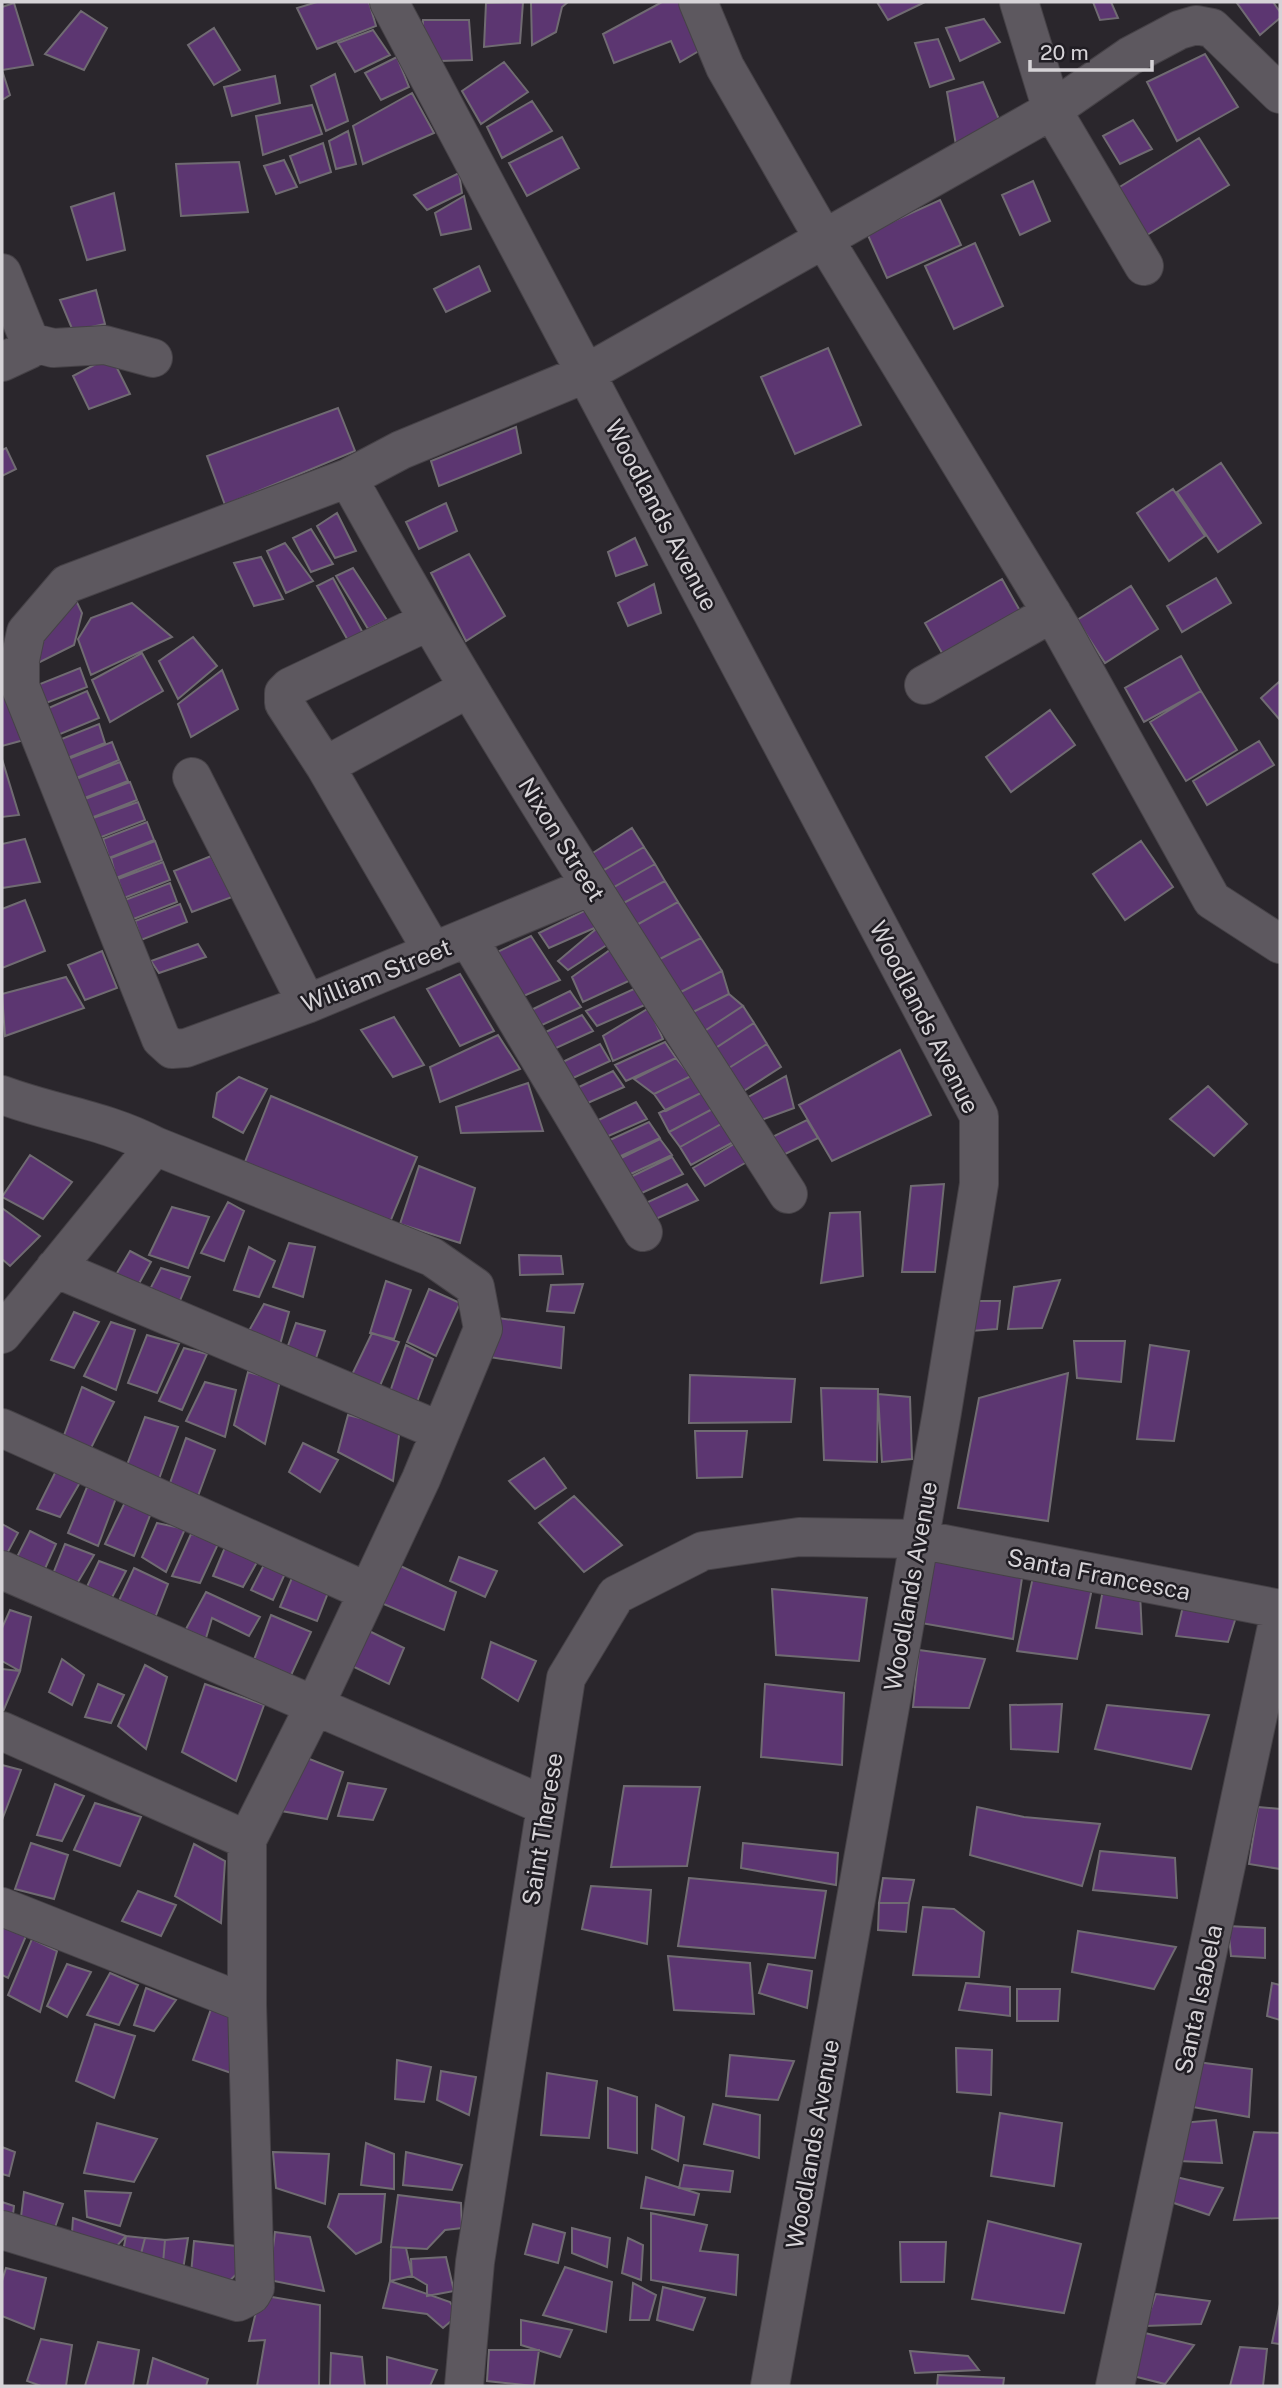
<svg xmlns="http://www.w3.org/2000/svg" width="1282" height="2388" font-family="'Public Sans',sans-serif">
	<style>
		.building { fill: #5c3671; stroke: #706b72; stroke-width: 2 }
		.lines { fill: none; stroke-linecap: round; stroke-linejoin: round }
		.minor-casing { stroke: #464247; stroke-width: 40 }
		.minor { stroke: #5d585f; stroke-width: 38 }
		.labels { text-anchor: middle; dominant-baseline: central; stroke-width: 5; stroke-linejoin: round; paint-order: stroke }
		.street-label { font-size: 24px; fill: #d6d3d7; stroke: #201d23 }
	</style>
	<rect width="100%" height="100%" fill="#2a262c"/>
	<!-- building -->
	<path class="building" d="M317,2H369L376,26L317,49L297,8Z
		M523,2L520,43L484,47L486,3Z
		M531,2H568L562,7L556,32L532,45Z
		M662,2H685L709,45L680,62L671,41L614,63L603,34Z
		M877,2H925L888,20Z
		M1093,2H1111L1118,18L1100,20Z
		M1241,2H1273L1280,12V18L1260,35L1237,3Z
		M14,3L33,65L2,70L10,95L2,100V7Z
		M81,11L107,28L84,70L45,54Z
		M984,19L1000,42L960,61L946,28Z
		M423,20H469L472,60L439,61L422,48Z
		M214,28L240,70L214,85L188,45Z
		M373,30L390,55L355,72L338,43Z
		M938,39L954,79L930,87L915,43Z
		M1205,54L1238,107L1177,141L1147,82Z
		M397,57L409,87L381,100L365,73Z
		M504,62L528,92L481,124L462,91Z
		M335,74L348,121L326,131L311,86Z
		M275,76L280,103L232,116L224,87Z
		M983,82L1001,124L956,145L947,92Z
		M412,93L434,133L363,164L353,126Z
		M532,101L552,131L502,158L487,127Z
		M312,105L322,134L263,155L256,116Z
		M1133,120L1152,149L1120,164L1103,136Z
		M348,131L356,164L336,169L329,141Z
		M562,137L579,168L527,196L509,163Z
		M1199,138L1229,185L1147,235L1118,188Z
		M323,143L331,172L300,183L290,156Z
		M284,160L297,187L276,194L264,166Z
		M239,162L248,212L181,216L176,164Z
		M459,173L462,193L427,210L414,195Z
		M1033,181L1050,221L1020,235L1002,195Z
		M114,193L125,250L87,260L71,207Z
		M464,196L471,229L441,235L435,213Z
		M940,200L961,245L887,278L867,233Z
		M975,243L1003,306L954,329L925,266Z
		M479,266L490,291L446,312L434,289Z
		M96,290L105,324L73,331L60,300Z
		M828,348L861,425L795,454L761,377Z
		M111,356L130,394L89,409L73,376Z
		M338,408L355,451L225,505L207,456Z
		M516,427L521,453L439,486L431,461Z
		M6,448L16,469L2,476V450Z
		M1221,463L1261,523L1218,552L1177,492Z
		M1173,489L1205,536L1169,561L1137,513Z
		M446,503L457,531L419,549L406,522Z
		M337,513L356,551L335,558L317,526Z
		M311,529L333,564L311,572L293,538Z
		M635,538L647,565L616,576L608,552Z
		M285,543L313,581L286,593L267,551Z
		M469,554L505,616L466,641L431,573Z
		M261,557L283,599L254,606L234,563Z
		M353,568L387,620L368,629L336,576Z
		M333,578L364,635L350,644L317,586Z
		M1216,578L1231,603L1182,632L1167,606Z
		M1002,579L1023,616L946,660L925,623Z
		M654,584L661,613L628,626L618,603Z
		M1131,586L1158,629L1105,663L1077,620Z
		M73,594L82,613L74,645L34,665L43,622Z
		M132,603L172,637L91,675L78,639L91,618Z
		M193,637L217,666L178,699L159,661Z
		M142,653L163,691L110,722L92,680Z
		M1181,656L1201,691L1144,722L1125,688Z
		M80,668L87,687L41,705L35,686Z
		M222,670L238,709L191,737L178,704Z
		M1280,681V720L1261,698Z
		M6,691L24,740L2,746V693Z
		M87,691L99,718L53,737L44,710Z
		M1201,691L1237,750L1186,781L1150,722Z
		M1050,710L1075,745L1011,792L986,757Z
		M99,724L105,743L60,761L54,742Z
		M1259,741L1274,765L1207,805L1193,781Z
		M112,742L119,760L74,779L68,759Z
		M2,759L19,815L2,817Z
		M120,762L128,781L82,799L76,779Z
		M130,782L137,800L91,818L85,799Z
		M138,802L145,820L99,838L93,818Z
		M147,822L154,840L109,858L103,839Z
		M632,828L644,847L597,874L588,856Z
		M25,839L40,882L2,888V844Z
		M155,841L162,860L116,878L111,858Z
		M1141,841L1173,887L1125,920L1093,874Z
		M644,847L655,864L605,892L597,874Z
		M211,856L232,897L192,912L174,871Z
		M163,862L170,880L124,898L118,879Z
		M655,864L665,881L616,907L605,892Z
		M665,881L678,902L631,928L616,907Z
		M170,883L177,902L131,920L125,900Z
		M25,900L45,951L2,968V909Z
		M678,902L701,938L652,963L631,928Z
		M180,904L187,922L141,940L135,921Z
		M588,909L599,926L549,948L539,933Z
		M602,924L613,941L568,970L558,961Z
		M531,936L560,980L510,1002L489,956Z
		M701,938L722,971L673,996L652,963Z
		M198,944L206,957L159,973L151,961Z
		M614,947L633,979L583,1002L572,977Z
		M102,951L117,988L85,1000L68,965Z
		M722,971L729,994L687,1015L673,996Z
		M460,974L494,1031L460,1046L427,989Z
		M66,977L84,1008L5,1036L2,994Z
		M636,988L647,1004L597,1026L586,1011Z
		M570,991L581,1007L531,1030L521,1015Z
		M729,994L743,1006L700,1034L687,1015Z
		M743,1006L754,1023L708,1053L700,1034Z
		M649,1008L663,1039L613,1061L603,1036Z
		M582,1015L593,1031L543,1054L533,1038Z
		M394,1017L424,1065L393,1077L361,1030Z
		M754,1023L767,1044L724,1071L708,1053Z
		M498,1035L520,1069L440,1102L430,1067Z
		M665,1042L676,1058L626,1081L615,1065Z
		M600,1044L610,1061L560,1084L550,1068Z
		M767,1044L781,1067L736,1096L724,1071Z
		M900,1050L931,1115L832,1161L799,1105Z
		M676,1058L691,1076L654,1094L634,1079Z
		M613,1071L624,1087L574,1109L564,1094Z
		M691,1076L703,1092L666,1111L654,1094Z
		M786,1076L794,1108L756,1122L741,1101Z
		M239,1077L267,1089L243,1133L213,1117L217,1093Z
		M528,1083L543,1131L461,1133L456,1107Z
		M1208,1086L1247,1124L1214,1156L1170,1119Z
		M703,1092L720,1105L669,1132L659,1113Z
		M271,1096L417,1157L388,1227L243,1167Z
		M636,1102L647,1119L597,1141L586,1126Z
		M720,1105L728,1120L680,1147L669,1132Z
		M728,1120L739,1139L691,1165L680,1147Z
		M807,1120L818,1138L779,1157L766,1140Z
		M649,1122L660,1138L610,1161L599,1145Z
		M660,1139L672,1155L622,1178L611,1163Z
		M741,1140L752,1159L705,1186L693,1168Z
		M30,1155L72,1182L43,1219L2,1197Z
		M672,1157L683,1174L633,1197L622,1181Z
		M419,1166L475,1188L460,1243L400,1224Z
		M687,1184L698,1200L649,1222L637,1207Z
		M944,1184L935,1272H902L911,1186Z
		M228,1202L244,1211L224,1261L201,1253Z
		M172,1207L209,1217L188,1268L149,1255Z
		M2,1208L40,1236L10,1266L2,1259Z
		M860,1212L863,1276L821,1283L830,1213Z
		M289,1243L315,1247L303,1297L273,1287Z
		M249,1247L275,1261L259,1297L234,1290Z
		M130,1251L151,1262L136,1289L114,1278Z
		M519,1255L561,1256L563,1274L520,1275Z
		M161,1268L190,1277L176,1310L146,1297Z
		M1060,1280L1042,1328L1008,1329L1014,1287Z
		M386,1281L411,1290L394,1339L370,1333Z
		M583,1284L574,1313L547,1311L551,1285Z
		M429,1289L460,1303L436,1356L407,1342Z
		M974,1301H1000L997,1329L971,1331Z
		M264,1304L289,1312L276,1359L242,1343Z
		M74,1312L99,1322L74,1368L51,1360Z
		M498,1318L564,1327L561,1368L483,1356Z
		M111,1322L135,1330L116,1390L84,1376Z
		M296,1323L325,1331L315,1361L285,1354Z
		M372,1333L399,1342L376,1395L348,1383Z
		M147,1335L179,1344L157,1393L128,1383Z
		M1074,1341H1125L1121,1382L1077,1378Z
		M406,1345L433,1359L414,1410L388,1398Z
		M1150,1345L1189,1351L1174,1441L1137,1439Z
		M184,1348L207,1354L182,1410L159,1401Z
		M248,1372L280,1381L265,1444L234,1425Z
		M1068,1373L1048,1521L958,1508L979,1398Z
		M690,1375L795,1379L791,1422L689,1423Z
		M205,1382L236,1390L225,1437L186,1421Z
		M82,1387L114,1402L90,1450L63,1438Z
		M821,1388L878,1389L877,1462L824,1460Z
		M878,1394L910,1397L912,1459L882,1462Z
		M348,1415L400,1428L393,1481L338,1452Z
		M145,1417L178,1427L159,1479L127,1465Z
		M695,1431H747L742,1477L697,1478Z
		M186,1438L215,1450L198,1496L170,1483Z
		M303,1443L338,1460L320,1492L289,1472Z
		M544,1458L566,1488L535,1509L509,1481Z
		M57,1469L82,1479L60,1517L37,1509Z
		M87,1487L116,1498L98,1546L68,1533Z
		M574,1496L622,1545L584,1572L539,1523Z
		M127,1498L153,1508L134,1556L105,1544Z
		M157,1523L185,1529L166,1572L142,1557Z
		M2,1524L18,1533L3,1561H2Z
		M30,1531L56,1544L40,1580L11,1569Z
		M191,1534L219,1542L200,1583L172,1576Z
		M228,1540L261,1555L243,1587L213,1576Z
		M65,1544L94,1555L72,1592L49,1584Z
		M459,1557L497,1571L485,1597L450,1581Z
		M267,1559L288,1567L273,1600L251,1590Z
		M931,1559L1023,1571L1013,1639L921,1623Z
		M99,1561L126,1571L107,1607L83,1595Z
		M394,1563L456,1592L444,1630L379,1602Z
		M134,1568L168,1584L151,1628L115,1609Z
		M294,1573L331,1585L317,1621L280,1607Z
		M1033,1577L1093,1584L1077,1659L1017,1651Z
		M1104,1584L1140,1593L1142,1634L1096,1628Z
		M772,1589L867,1598L859,1661L776,1655Z
		M206,1592L260,1617L249,1636L212,1618L203,1648L180,1640Z
		M1184,1602L1237,1614L1228,1642L1176,1636Z
		M10,1610L31,1617L20,1671L2,1661V1628Z
		M271,1615L311,1632L286,1686L252,1665Z
		M365,1629L404,1648L389,1684L352,1666Z
		M491,1642L536,1661L518,1701L482,1678Z
		M919,1650L985,1659L969,1708L913,1707Z
		M62,1659L84,1675L72,1705L49,1692Z
		M145,1665L167,1677L146,1749L118,1726Z
		M2,1669L20,1671L2,1714Z
		M98,1684L124,1695L111,1723L85,1717Z
		M205,1684L264,1705L236,1781L182,1752Z
		M765,1684L844,1693L842,1765L761,1757Z
		M1062,1704L1058,1752L1011,1749L1010,1705Z
		M1107,1705L1209,1715L1191,1769L1095,1749Z
		M294,1753L343,1772L327,1819L264,1808Z
		M2,1765L21,1770L2,1820Z
		M348,1783L386,1789L373,1820L338,1816Z
		M55,1784L84,1796L62,1841L37,1835Z
		M624,1786L700,1787L687,1866L611,1867Z
		M95,1803L141,1817L120,1866L74,1850Z
		M977,1807L1024,1817L1100,1824L1082,1886L970,1855Z
		M1258,1807L1280,1809V1869L1249,1864Z
		M31,1843L68,1855L54,1899L15,1889Z
		M743,1843L838,1853L836,1885L741,1868Z
		M194,1844L225,1861L221,1923L175,1896Z
		M1100,1851L1175,1858L1177,1898L1093,1890Z
		M689,1878L826,1891L815,1958L678,1946Z
		M883,1878L914,1880L909,1903H879Z
		M591,1886L651,1890L647,1944L582,1929Z
		M138,1891L176,1905L161,1936L122,1921Z
		M879,1903H909L906,1932L878,1930Z
		M923,1907L954,1909L984,1932L979,1977L913,1975Z
		M2,1924L29,1929L8,1978L2,1975Z
		M1228,1926L1265,1928V1958L1231,1956Z
		M1078,1931L1176,1947L1154,1989L1072,1972Z
		M32,1939L57,1951L40,2012L8,1995Z
		M668,1956L750,1963L754,2014L674,2010Z
		M67,1964L91,1972L67,2017L47,2006Z
		M768,1964L812,1971L807,2008L759,1993Z
		M110,1973L138,1985L119,2025L87,2015Z
		M966,1983L1010,1987V2016L959,2010Z
		M1272,1983L1280,1985V2020L1267,2016Z
		M146,1988L176,2000L154,2031L134,2025Z
		M1017,1989H1060L1058,2021H1017Z
		M211,2009L240,2016L243,2077L193,2060Z
		M95,2024L135,2036L114,2098L76,2081Z
		M956,2048L992,2050L991,2095L957,2092Z
		M730,2055L794,2061L778,2100L726,2096Z
		M397,2060L431,2067L424,2102L395,2099Z
		M1197,2062L1252,2069L1249,2117L1187,2106Z
		M441,2071L476,2077L469,2115L437,2100Z
		M547,2073L597,2081L589,2138L541,2135Z
		M608,2088L637,2097V2153L608,2148Z
		M713,2104L760,2115L759,2158L704,2144Z
		M656,2105L684,2117L678,2161L652,2149Z
		M1000,2113L1062,2123L1054,2186L991,2176Z
		M1216,2120L1222,2163L1179,2161L1181,2123Z
		M97,2123L157,2139L134,2182L84,2173Z
		M1254,2132L1280,2133V2218L1234,2220Z
		M366,2143L394,2154V2189L361,2185Z
		M2,2147L15,2152L9,2176L2,2174Z
		M273,2152L329,2154L325,2204L276,2188Z
		M406,2152L462,2165L452,2190L403,2185Z
		M684,2165L733,2171L730,2192L679,2188Z
		M646,2177L699,2194L694,2215L641,2208Z
		M1176,2177L1223,2188L1209,2215L1171,2202Z
		M85,2191L131,2193L120,2226L87,2217Z
		M24,2192L63,2204L52,2236L20,2225Z
		M339,2194H385L381,2242L356,2254L328,2227Z
		M398,2195L461,2203L462,2228L445,2230L427,2249L391,2247Z
		M2,2202L14,2206L12,2223L2,2219Z
		M651,2213L707,2225L700,2251L738,2255L736,2295L651,2280Z
		M73,2218L126,2236L103,2261L71,2248Z
		M988,2221L1081,2244L1064,2313L972,2299Z
		M533,2224L565,2233L558,2263L525,2254Z
		M572,2228L610,2238L607,2267L572,2253Z
		M275,2232L310,2237L324,2291L269,2280Z
		M126,2236L145,2238L136,2273L120,2266Z
		M145,2238L165,2240L162,2275L136,2273Z
		M188,2238L182,2276L162,2275L165,2240Z
		M628,2238L643,2245L641,2280L622,2273Z
		M194,2241L236,2246L248,2263L219,2291L190,2285Z
		M900,2242H946L944,2282H901Z
		M391,2247L406,2248L412,2276L390,2281Z
		M446,2257L454,2291L427,2296V2285L412,2276L411,2259Z
		M565,2267L612,2282L606,2332L543,2315Z
		M6,2268L46,2278L34,2329L2,2316V2281Z
		M390,2281L450,2302L458,2315L443,2328L427,2314L383,2308Z
		M633,2283L656,2295L649,2320H630Z
		M663,2287L705,2298L693,2330L657,2320Z
		M1156,2294L1210,2301L1201,2324L1145,2326Z
		M260,2295L320,2305L319,2386H257L265,2340L249,2341Z
		M1280,2304V2344L1272,2343Z
		M521,2320L572,2330L560,2357L521,2345Z
		M1141,2332L1194,2345L1165,2384L1133,2376Z
		M41,2339L72,2345L66,2386H41L27,2381Z
		M98,2342L139,2350L133,2386H85Z
		M1240,2347L1267,2349L1263,2386H1230Z
		M489,2350H539L534,2386L487,2381Z
		M910,2351L968,2356L979,2370L915,2373Z
		M331,2353L362,2357L365,2386H330Z
		M387,2357L437,2370L430,2386H387Z
		M153,2358L208,2379L206,2386H147Z
		M938,2375L1004,2378L1003,2386H937Z"/>
	<g class="lines">
		<!-- minor casing -->
		<g class="minor-casing">
			<path id="minor" d="M389,2L979,1116V1184L942,1412L770,2386
				M698,2L725,67L824,239L1062,630L1212,900L1280,944
				M1019,2L1052,110L1144,266
				M2,273L30,342V349L2,362
				M30,342L53,348L105,345L153,358
				M348,478C483,724 637,958 788,1194
				M427,622L290,687L284,693V703L325,766L433,952
				M924,685L1052,613
				M325,766L469,688
				M192,777L307,1004
				M591,886L307,1004L186,1048L172,1049L161,1039L20,686V660L26,632L67,584L348,478L401,450L587,373L1052,110L1130,56L1179,30L1196,25L1212,28L1280,94
				M468,938L643,1232
				M2,1095C53,1114 106,1120 155,1146
				M55,1268L440,1431
				M2,1334L155,1146L432,1257L475,1287L483,1329L421,1479L314,1707L247,1840V2004L255,2288L251,2295L238,2302L2,2230
				M2,1428L368,1592
				M2,1570L546,1806
				M2,1731L247,1840
				M2,1907L247,2004
				M464,2386L475,2262L566,1678L616,1595L703,1551L799,1537L918,1539L1280,1609
				M1115,2386L1280,1612"/>
		</g>
		<!-- minor -->
		<use href="#minor" class="minor"/>
	</g>
	<g class="labels">
		<!-- street labels -->
		<g class="street-label">
			<text transform="translate(662 515) rotate(62)">Woodlands Avenue</text>
			<text transform="translate(562 839) rotate(58)">Nixon Street</text>
			<text transform="translate(376 975) rotate(-22)">William Street</text>
			<text transform="translate(925 1017) rotate(63)">Woodlands Avenue</text>
			<text transform="translate(1099 1574) rotate(11)">Santa Francesca</text>
			<text transform="translate(910 1586) rotate(-80)">Woodlands Avenue</text>
			<text transform="translate(542 1829) rotate(-81)">Saint Therese</text>
			<text transform="translate(1198 1999) rotate(-78)">Santa Isabela</text>
			<text transform="translate(812 2144) rotate(-80)">Woodlands Avenue</text>
		</g>
	</g>
	<!-- border -->
	<rect width="1282" height="2388" fill="none" stroke="#d6d3d7" stroke-width="7"/>
	<!-- scale -->
	<path d="M1030 60v10h122v-10" fill="none" stroke="#d6d3d7" stroke-width="3.5"/>
	<text x="1040" y="60" font-size="21" fill="#d6d3d7" stroke="#201d23" stroke-width="5" paint-order="stroke">20 m</text>
</svg>
